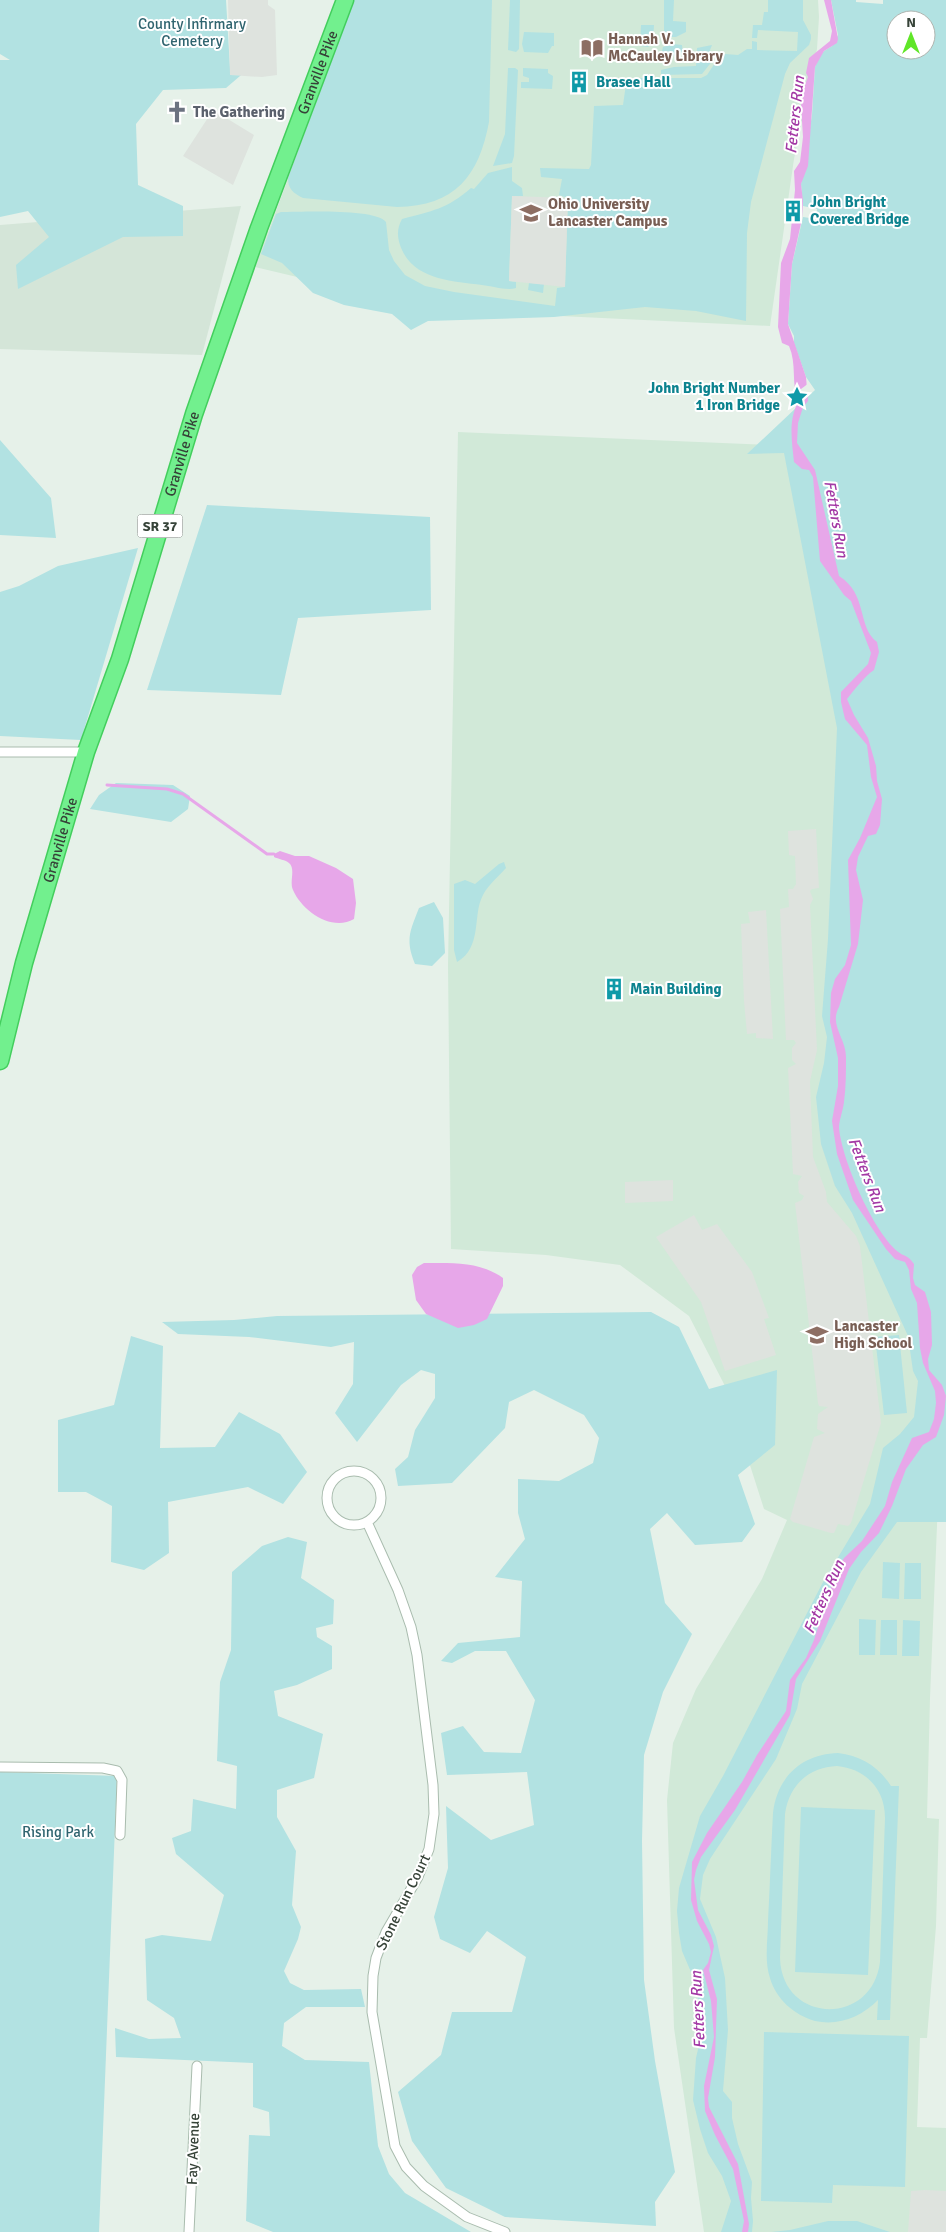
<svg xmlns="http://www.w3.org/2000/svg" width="946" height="2232" font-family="Signika,sans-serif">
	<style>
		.residential { fill: #d4e5d8 }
		.education { fill: #d1e9d8 }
		.green { fill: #b2e2e2; fill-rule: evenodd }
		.parking { fill: #dee3de }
		.water { fill: #e7a7e9 }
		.pier { fill: #e6f1e9 }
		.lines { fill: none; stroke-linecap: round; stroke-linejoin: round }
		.stream { stroke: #e7a7e9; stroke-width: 3 }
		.street-casing { stroke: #a9bcae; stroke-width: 11 }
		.highway-casing { stroke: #43ce5d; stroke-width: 19 }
		.street { stroke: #fff; stroke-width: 9 }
		.highway { stroke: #72f08e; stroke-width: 16 }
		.labels { text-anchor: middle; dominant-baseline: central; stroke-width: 4; stroke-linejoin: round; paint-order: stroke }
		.shield { fill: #fff; stroke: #727b74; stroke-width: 1 }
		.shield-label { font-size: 14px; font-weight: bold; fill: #364338 }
		.park-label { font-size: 15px; fill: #2f646f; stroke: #fff }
		.education-label { font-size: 15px; font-weight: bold; fill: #785e54; stroke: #fff; text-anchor: start }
		.street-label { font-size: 15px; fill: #364338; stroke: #fff }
		.culture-label { font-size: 15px; font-weight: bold; fill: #0d838f; stroke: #fff; text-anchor: start }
		.worship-label { font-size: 15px; font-weight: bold; fill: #5b616d; stroke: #fff; text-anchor: start }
		.water-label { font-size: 16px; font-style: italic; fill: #a339a5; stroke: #fff }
	</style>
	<rect width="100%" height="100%" fill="#e6f1e9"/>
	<!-- residential -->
	<path class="residential" d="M241,206L202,355L0,349V225Z"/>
	<!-- education -->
	<path class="education" d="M355,0H818L819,17L817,49L794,159L770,326L436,310L255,267Z
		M458,432L794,446L944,1353L930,1698L927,1818L939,1819L936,1926L927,2038H920L917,2127L946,2128V2232H704L674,2028L667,1800L673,1743L696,1689L762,1579L787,1520L764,1509L724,1384L689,1316L620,1265L546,1255L451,1249L448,965Z"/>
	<!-- green -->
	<path class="green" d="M0,0H226L230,68L247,70L226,88L163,90L136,124L138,185L183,206V236L123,237L18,289L16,265L49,237L28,211L0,217V60H10L0,54Z
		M354,0H492L489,122C479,176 455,206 397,207L303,198C293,193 288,189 288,178Z
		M510,0H520L519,49L516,52L508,50Z
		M664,0H674L673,21L686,22V32L676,37H671L664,31Z
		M768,0H803V20L811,35V39L809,45L790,63L785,74L751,202L747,233L746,321L696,311L645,307L554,317L428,321L411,330L392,314L344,305L313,293L282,263L261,254L276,214L281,212C300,212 376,208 386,222L389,250L394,261L405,275L425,286L454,292L555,306L557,288L565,287L568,198L559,195L562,179L541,177L540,168L589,169L591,165L594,106L623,105L626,84L638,78H701L707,75L717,60L725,54L738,55L747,49H752V41L757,42V50L797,51L798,32L758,30L757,38H752L753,25H762L764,12H768Z
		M831,0H856V2L883,4V0H946V1522H897L861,1572L802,1684L797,1709L776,1759L710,1859L703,1875L700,1899L716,1937L725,1978L728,2030L723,2091L732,2102V2118L738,2144L752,2182L751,2198L753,2221L752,2232H721L731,2201L722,2176L708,2153L700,2129L693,2100L696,2058L702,2032L700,2008L694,1979L682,1951L679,1933L677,1911L679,1888L700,1816L723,1776L822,1584L870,1504L883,1448L900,1434L914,1417L918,1381L913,1371L908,1336L852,1213L835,1186L821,1144L816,1097L824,1063L827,1037L822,1016L828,939L837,728L784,453L747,454L815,390L806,377L794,343V336L788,324L792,264L803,217L816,219L817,209L803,206L801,184L812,115L815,67L819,57L824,51L832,46L838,35ZM896,20H926V50H896Z
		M641,25H654L653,43L648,47L640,46Z
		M524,32L554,33V46H552L548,53L524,52L522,44Z
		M673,44L682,45L683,54L679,56L664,55L662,51L663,47Z
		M712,45L710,50L713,60L702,74L661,75V70L674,67L696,66L697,48Z
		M508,68H515L518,70L514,156L512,163L493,166L505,134Z
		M523,68L548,69V73L553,76L552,89L521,88V82H529V78L523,76Z
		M512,167V181L522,188L523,196H512L509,281L516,282V288C507,291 492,286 482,285C451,281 412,280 400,245C397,236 397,228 402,219C432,211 447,209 471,188L474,189L488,173Z
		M529,283L544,284L543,293L528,290Z
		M0,440L51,498L56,538L0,535Z
		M207,505L430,517L431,610L298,618L281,695L147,690Z
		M138,548L81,740L0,736V592L19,586L58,566Z
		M116,783L173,785L190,796L188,809L171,822L90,809L99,795Z
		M504,862L506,868C499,876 488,885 483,895C472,915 483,947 457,962L454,950V884L465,880L475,884L499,864Z
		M434,902L443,918L445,953L432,966L415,964C405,940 410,931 419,908Z
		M651,1312L679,1327L709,1389L777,1370L775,1445L738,1475L755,1524L742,1542L695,1545L667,1513L650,1529L665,1603L692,1634L663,1692L644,1755L642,1841L644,1980L655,2061L675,2172L655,2202L656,2226L505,2217L446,2188L412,2141L398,2092L441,2055L452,2012H512L526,1957L487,1931L470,1953L440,1939L434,1917L448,1868L446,1806L491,1840L534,1825L527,1772L447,1775L441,1733L463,1726L484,1752L521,1753L535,1700L506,1651H475L452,1663L441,1661L458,1643L520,1637L522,1581L495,1577L525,1539L518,1513V1479L559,1481L593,1463L599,1438L584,1415L534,1390L509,1402L505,1428L452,1483L398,1486L395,1469L408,1457L415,1430L435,1398V1374L421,1370L401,1385L357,1442L335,1413L353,1384L354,1342L331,1347L249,1337L178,1334L162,1322L234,1320L277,1316Z
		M899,1335L907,1413L884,1415L875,1337Z
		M131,1336L163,1346L160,1448L215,1447L239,1412L280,1434L307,1472L283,1504L248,1487L168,1502L169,1553L144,1570L111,1562L112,1506L86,1492H58V1420L114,1405Z
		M288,1537L307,1542L301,1578L334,1600L333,1624L316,1628L317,1637L332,1646V1669L297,1685L274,1691L278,1716L323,1734L314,1778L277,1790V1817L296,1851L292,1905L301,1927L298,1939L284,1971L290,1983L304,1990L361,1989L365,2007H306L284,2023L282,2046L305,2060L369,2062L378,2146L389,2174L405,2193L471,2232H273L246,2221L249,2135L270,2136L269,2112L253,2107V2063L116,2057L115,2028L149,2039L181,2038L174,2018L147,2000L145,1939L162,1935L211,1941L224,1895L176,1854L172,1838L191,1831L193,1799L236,1809L237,1766L217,1761L220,1682L231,1650L232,1572L262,1546Z
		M883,1562L900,1563L899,1599L882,1598Z
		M905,1563H921V1599H904Z
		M859,1619L876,1620L875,1655H859Z
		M881,1620H897V1655H880Z
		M903,1620L920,1621L919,1656H902Z
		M838,1753C861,1756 878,1766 891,1786H899L890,2020H877L878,2000C861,2017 839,2026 815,2021C794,2015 776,1999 770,1978C764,1960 768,1939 768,1921C770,1885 771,1849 773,1813C777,1777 802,1754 838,1753ZM837,1766C866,1769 885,1789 885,1818L880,1962C872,2027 782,2024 780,1958L785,1814C789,1785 809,1767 837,1766Z
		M0,1772L117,1776L99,2232H0Z
		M801,1807L875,1810L868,1975L795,1972Z
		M764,2032L909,2036L905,2187L833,2185L832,2203L761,2201Z
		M828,2221H857L890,2232H771L790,2230Z"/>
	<!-- parking -->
	<path class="parking" d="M228,0H268V5L275,10L277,75L262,77L230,75Z
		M213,110L254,135L233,185L183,156Z
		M512,196L568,198L565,287L509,281Z
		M816,829L819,888L812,889L810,891L813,899L810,905L817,1050L810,1081L813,1157L826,1192L827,1202L856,1236L860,1246L881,1423L851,1523L848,1526L838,1524L834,1533H831L793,1522L790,1519L814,1437L825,1433L817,1429L818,1414L828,1407L819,1406L818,1403L795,1203L802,1200L804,1196L799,1193L798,1182L802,1176L793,1174L788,1068L796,1064L792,1060V1048L796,1043L794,1040H786L780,909L789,907L788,889H793L796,884L795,856L789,855L788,831Z
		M766,910L773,1039L756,1038V1033L747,1034L744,1001L741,924L750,923L748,912Z
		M673,1180V1201L625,1203V1182Z
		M694,1215L702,1230L717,1224L752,1272L769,1318L764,1319L776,1355L725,1371L701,1302L656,1237Z
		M925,2190L946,2191V2232H908L911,2191Z"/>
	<!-- water -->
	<path class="water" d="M824,0H831L838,39L837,43L824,51L815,67L808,166L801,184L803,201L802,219L792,264L788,324L806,377L808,401L803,407L798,423L797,443L815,470L839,576C868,594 857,627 877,642L879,652L874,670C865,676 854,690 847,699L854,715L868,738L876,766L877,781L882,799L880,825L876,834L868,836L858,857L856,870L863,900L858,944L839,1007C829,1025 846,1038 846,1057C846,1072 846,1087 844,1102C843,1111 839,1120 839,1128C842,1160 872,1229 897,1251C904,1257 907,1254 914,1264L913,1278L915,1285L925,1292L931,1312L932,1345L928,1359L929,1370L942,1385L946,1396L944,1415L936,1437L923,1445L906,1469L892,1506L879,1533L861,1552L849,1569L820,1641L796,1679L790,1715L735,1810L701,1857L696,1870L694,1880L698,1910L711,1935L714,1946L709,1970L717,1999L715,2057L708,2098L709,2107L738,2164L749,2224L748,2232H742L744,2221L733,2169L715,2135L705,2111L704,2086L714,2037L711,2001L703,1970L708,1963L711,1952L709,1944L697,1921L691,1900L692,1862L707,1833L742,1782L757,1755L786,1711L790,1680L806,1658L814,1640L819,1624L829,1603L832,1578L844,1558L862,1541L885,1506L892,1482L912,1438L929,1432L934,1419L936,1403L935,1391L923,1363L920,1348L917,1303L911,1289L909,1270L905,1262L895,1259L886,1249L853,1200L837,1154L832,1121L838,1086V1058L830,1022L831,993L835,979L845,965L851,945L848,860L860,838L877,797L871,777L867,745L845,719L841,702V692L868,664L871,653L851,601L844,595L820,561L813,477L809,470L802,469L794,462C792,442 788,421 798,402C791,383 797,364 789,346L782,343L778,327L781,263L790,239L795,190L794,171L800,162L803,137L801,106L803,90L808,77L806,73L809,58L830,41L832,31Z
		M280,851L295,856H309L336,868L353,879L356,903L354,919C332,932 302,911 293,890C289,882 296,869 289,863C286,860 278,859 274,857V854Z
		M424,1263C452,1263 479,1261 503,1278V1286L487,1319L474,1325L458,1328L426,1314L416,1300L412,1275L417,1267Z"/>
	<!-- pier -->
	<path class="pier" d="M809,383L810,392L795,403L793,395Z"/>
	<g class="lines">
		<!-- stream -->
		<path class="stream" d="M107,785L167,789L183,794L267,854H274"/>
		<!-- street casing -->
		<g class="street-casing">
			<path id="street" d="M0,752H86
				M327 1498a27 27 0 1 1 54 0a27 27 0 1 1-54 0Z
				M367,1522L398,1590L411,1627L417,1655L433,1785L434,1814L429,1849L418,1877L386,1932L376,1958L373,1976L372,2012L395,2146L406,2167L424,2186L467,2217L505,2232
				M0,1767L103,1768L117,1771L122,1780L120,1835
				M189,2232L197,2066"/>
		</g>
		<!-- highway casing -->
		<g class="highway-casing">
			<g id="highway">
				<path id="s1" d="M0,1061L24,963L86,752L120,659L194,414L259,228L345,0"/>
			</g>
		</g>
		<!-- street -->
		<use href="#street" class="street"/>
		<!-- highway -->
		<use href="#highway" class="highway"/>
	</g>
	<!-- icons -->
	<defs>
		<g id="library-bare" transform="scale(1.725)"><path d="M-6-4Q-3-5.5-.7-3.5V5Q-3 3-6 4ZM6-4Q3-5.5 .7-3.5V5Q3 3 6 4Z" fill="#8d6e63" stroke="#fff" stroke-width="2.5" paint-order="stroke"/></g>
		<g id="building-bare" transform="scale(1.725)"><path d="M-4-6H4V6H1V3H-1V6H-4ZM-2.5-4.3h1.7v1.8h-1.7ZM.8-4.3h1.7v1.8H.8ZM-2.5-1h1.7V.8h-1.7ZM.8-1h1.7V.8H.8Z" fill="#0f9aa8" stroke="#fff" stroke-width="2.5" paint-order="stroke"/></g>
		<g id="church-bare" transform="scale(1.725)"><path d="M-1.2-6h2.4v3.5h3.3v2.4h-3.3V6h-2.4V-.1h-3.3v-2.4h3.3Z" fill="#6b7280" stroke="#fff" stroke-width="2.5" paint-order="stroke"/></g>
		<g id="university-bare" transform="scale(1.725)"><path d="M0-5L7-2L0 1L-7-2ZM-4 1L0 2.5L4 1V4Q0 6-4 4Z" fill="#8d6e63" stroke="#fff" stroke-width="2.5" paint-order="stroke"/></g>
		<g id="sight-bare" transform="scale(1.725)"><path d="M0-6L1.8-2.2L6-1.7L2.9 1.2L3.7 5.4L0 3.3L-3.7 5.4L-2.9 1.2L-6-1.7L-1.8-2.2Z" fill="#0f9aa8" stroke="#fff" stroke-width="2.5" paint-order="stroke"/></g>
		<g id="school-bare" transform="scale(1.725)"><path d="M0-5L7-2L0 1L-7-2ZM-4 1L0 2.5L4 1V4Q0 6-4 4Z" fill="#8d6e63" stroke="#fff" stroke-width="2.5" paint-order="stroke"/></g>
	</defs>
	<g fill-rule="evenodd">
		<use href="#library-bare" x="592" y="48"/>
		<use href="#building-bare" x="579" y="82"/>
		<use href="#church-bare" x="177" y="112"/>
		<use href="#building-bare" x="793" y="211"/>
		<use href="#university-bare" x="531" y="213"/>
		<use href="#sight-bare" x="797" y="397"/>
		<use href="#building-bare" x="614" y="989"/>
		<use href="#school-bare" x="817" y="1335"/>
	</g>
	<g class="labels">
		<!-- shield labels -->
		<rect class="shield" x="137.5" y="514.5" width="45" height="23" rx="4"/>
		<g class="shield-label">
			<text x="160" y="526">SR 37</text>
		</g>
		<!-- park labels -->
		<g class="park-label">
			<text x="192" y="24">County Infirmary<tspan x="192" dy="17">Cemetery</tspan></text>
			<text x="58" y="1832">Rising Park</text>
		</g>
		<!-- education labels -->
		<g class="education-label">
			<text x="608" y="39">Hannah V.<tspan x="608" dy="17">McCauley Library</tspan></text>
			<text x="548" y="204">Ohio University<tspan x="548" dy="17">Lancaster Campus</tspan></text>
			<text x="834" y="1326">Lancaster<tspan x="834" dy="17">High School</tspan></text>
		</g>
		<!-- street labels -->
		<g class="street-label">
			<text stroke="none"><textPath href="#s1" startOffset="1039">Granville Pike</textPath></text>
			<text stroke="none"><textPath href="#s1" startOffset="634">Granville Pike</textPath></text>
			<text stroke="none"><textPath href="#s1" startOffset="229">Granville Pike</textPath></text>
			<text transform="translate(403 1902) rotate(-64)">Stone Run Court</text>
			<text transform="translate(193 2149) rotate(-88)">Fay Avenue</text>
		</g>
		<!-- culture labels -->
		<g class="culture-label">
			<text x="596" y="82">Brasee Hall</text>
			<text x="810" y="202">John Bright<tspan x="810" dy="17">Covered Bridge</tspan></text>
			<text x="780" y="388" text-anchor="end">John Bright Number<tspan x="780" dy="17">1 Iron Bridge</tspan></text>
			<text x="630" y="989">Main Building</text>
		</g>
		<!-- worship labels -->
		<g class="worship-label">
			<text x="193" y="112">The Gathering</text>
		</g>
		<!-- water labels -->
		<g class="water-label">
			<text transform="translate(795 115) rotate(-84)">Fetters Run</text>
			<text transform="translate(836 519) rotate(80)">Fetters Run</text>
			<text transform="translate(867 1175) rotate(69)">Fetters Run</text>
			<text transform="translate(824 1597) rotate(-66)">Fetters Run</text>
			<text transform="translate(698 2010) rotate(-93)">Fetters Run</text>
		</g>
	</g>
	<!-- north arrow -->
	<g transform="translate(911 35)"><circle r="24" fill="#ffffff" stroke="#afb4af"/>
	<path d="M0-4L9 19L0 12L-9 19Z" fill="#60e628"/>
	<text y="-8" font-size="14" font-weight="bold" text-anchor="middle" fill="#364338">N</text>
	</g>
</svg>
